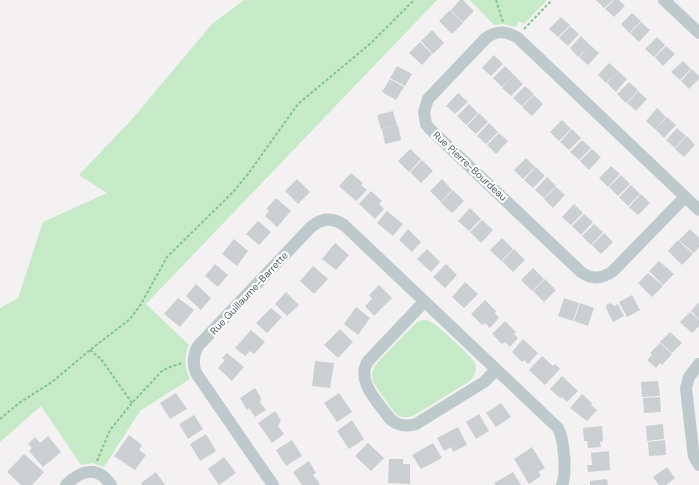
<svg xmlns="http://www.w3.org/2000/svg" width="699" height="485" font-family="'DM Sans',sans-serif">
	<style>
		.green { fill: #c6eac8 }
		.building { fill: #cbcfd2 }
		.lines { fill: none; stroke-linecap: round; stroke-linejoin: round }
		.path { stroke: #82c48f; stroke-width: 2; stroke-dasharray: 3 2; stroke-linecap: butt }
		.minor { stroke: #bec9cb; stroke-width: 12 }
		.labels { text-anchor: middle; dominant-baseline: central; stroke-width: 4; stroke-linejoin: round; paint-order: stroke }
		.street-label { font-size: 10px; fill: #4b595c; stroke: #fff }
	</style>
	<rect width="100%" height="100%" fill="#f3f1f2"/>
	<!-- green -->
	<path class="green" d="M244,0H437L146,304L189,345C184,356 184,367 190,379L140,411L104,467L92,463L81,465L41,406L0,442V308L18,298L43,222L107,193L79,175L133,118L212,24Z
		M470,0H547L524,24L519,21L516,27L503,24L494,25Z
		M422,320C425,320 428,320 431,322C437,324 473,358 475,363C477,370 475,376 470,381L418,413C409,418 401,420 394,412L373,382L372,373L376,364L412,327L417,322Z"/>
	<!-- building -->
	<path class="building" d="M460,0H463L474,11L463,22L451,10Z
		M596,0H613L604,8Z
		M614,0H619L625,6L614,17L605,9Z
		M450,10L463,23L452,34L439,21Z
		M632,13L641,21L629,33L621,24Z
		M561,17L570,25L558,37L549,29Z
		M641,22L650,30L639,42L630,33Z
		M570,26L579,34L568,46L559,38Z
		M432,30L444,43L433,54L421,41Z
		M581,36L590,45L578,57L570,48Z
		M657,37L665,45L654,57L645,49Z
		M420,42L432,54L422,65L409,53Z
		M590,45L599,53L588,65L579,57Z
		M666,46L675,54L663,66L655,57Z
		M494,55L503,64L491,76L482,68Z
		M683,61L691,69L680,80L671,72Z
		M609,63L618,71L606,83L598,75Z
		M397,66L412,74L405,86L390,78Z
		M505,66L514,75L502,87L493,78Z
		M692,69L699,76V79L689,89L681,81Z
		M618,71L627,79L616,92L607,83Z
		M514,75L523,84L511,96L502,88Z
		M390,79L404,87L396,100L382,92Z
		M629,82L638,90L626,103L617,94Z
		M525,86L534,94L522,106L513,98Z
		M638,91L647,99L636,111L627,103Z
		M458,93L468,102L455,114L446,106Z
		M534,95L543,104L532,116L522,107Z
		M469,104L478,113L466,125L457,116Z
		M657,108L666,117L655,129L646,121Z
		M393,111L397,125L381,129L377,115Z
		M479,113L488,122L476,134L467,126Z
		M667,117L676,125L664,138L655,129Z
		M562,120L571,129L559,141L550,132Z
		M489,123L498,132L486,144L477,136Z
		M398,125L401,140L385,144L382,129Z
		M677,128L686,136L675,148L666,140Z
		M572,129L581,138L569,150L560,142Z
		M499,133L508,141L496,154L487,145Z
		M687,136L695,145L684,157L675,149Z
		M582,140L591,148L579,160L570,152Z
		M410,149L421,159L409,172L398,161Z
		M592,149L601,157L589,170L580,161Z
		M526,158L535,167L523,179L514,170Z
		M422,160L433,171L421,183L410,172Z
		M611,166L620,174L608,187L599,178Z
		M536,167L545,176L533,188L524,180Z
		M351,173L363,183L361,185L367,190L356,201L339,186Z
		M621,175L630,184L618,196L609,187Z
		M547,177L556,186L544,198L535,190Z
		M297,179L310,192L298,204L285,191Z
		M442,179L452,190L441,202L430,191Z
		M631,185L640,194L628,206L619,197Z
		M556,187L565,195L553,208L544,199Z
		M453,190L464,201L452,213L441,203Z
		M371,191L382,201L379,204L384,209L375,219L359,204Z
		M641,194L650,203L638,215L629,207Z
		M276,198L291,211L277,227L265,216L269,211L266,209Z
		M574,204L583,213L571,225L562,217Z
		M470,208L481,219L469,231L458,221Z
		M387,211L403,224L393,236L377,223Z
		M584,214L593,222L581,235L572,226Z
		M482,220L493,230L481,243L470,232Z
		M258,221L271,232L259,245L246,234Z
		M594,224L603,232L591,245L582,236Z
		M408,229L421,242L412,252L399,240Z
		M690,229L699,238V247L694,253L679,240Z
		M604,233L613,242L601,254L592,245Z
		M502,238L513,249L501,261L490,250Z
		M234,239L248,251L237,266L222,254Z
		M678,240L693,254L682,265L668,251Z
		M335,243L349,255L336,270L322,259Z
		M427,249L440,262L431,272L417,259Z
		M514,249L525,260L513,272L502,261Z
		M659,261L674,274L663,285L649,271Z
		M215,264L228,275L218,287L205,276Z
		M446,264L457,275L445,288L433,277Z
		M313,266L328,279L314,294L300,281Z
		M533,268L544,279L532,291L521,280Z
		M648,273L663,286L652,297L638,283Z
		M545,279L556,290L544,302L533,291Z
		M465,282L478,294L464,308L452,297Z
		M196,284L211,298L201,310L186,296Z
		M379,285L392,298L374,316L365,306L372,299L369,295Z
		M286,292L299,305L287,316L275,304Z
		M632,295L640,310L627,317L619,302Z
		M178,298L194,310L180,327L164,314Z
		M564,298L579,303L573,321L558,316Z
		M485,300L496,311L495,313L499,318L490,328L485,323L482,325L471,314Z
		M699,302V319L691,311Z
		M580,303L594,308L588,326L574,321Z
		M611,303L614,306L618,304L624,316L613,322L606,308V305Z
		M356,307L370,318L358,335L344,324Z
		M271,308L282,317L267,333L256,323Z
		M690,312L699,320V326L692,333L680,322Z
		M505,321L516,332L514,334L518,338L510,347L505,342L502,344L492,334Z
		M340,329L353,342L338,358L324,345Z
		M251,330L265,342L254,354L250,351L245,356L235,348Z
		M670,332L682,343L672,353L660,342Z
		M523,339L538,353L528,364L524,360L522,362L512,352Z
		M660,343L672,354L662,365L660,363L656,368L647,360L652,355L650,353Z
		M227,353L244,367L232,381L218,368L225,360L222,358Z
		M542,356L553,366L555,364L560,369L545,385L529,370Z
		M315,361L334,363L330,388L312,386Z
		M562,376L578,391L567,402L562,397L560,398L550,389Z
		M658,381L660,396L642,397L641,382Z
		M255,388L261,398L260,402L266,410L255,417L249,408L247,410L240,398Z
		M176,393L187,409L170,419L160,403Z
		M339,393L352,412L337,422L324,403Z
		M582,394L592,403L591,405L597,410L587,421L570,408Z
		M660,397L661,412L644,413L643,398Z
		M501,403L511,417L496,427L486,413Z
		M275,411L281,420L278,426L284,434L272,443L258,423Z
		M479,414L489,431L476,439L466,422Z
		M194,415L203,429L188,439L179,424Z
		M352,420L364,439L349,449L337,431Z
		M663,424L664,439L647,441L646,426Z
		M602,426L603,441L600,442L601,447L588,448L587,441H584L583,428Z
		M458,427L467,445L453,452L451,447L444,451L437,438Z
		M206,434L216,451L200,461L190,444Z
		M129,435L142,445L139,450L146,455L135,470L114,456Z
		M48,436L61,452L43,467L29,451L32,448L28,444L35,437L40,443Z
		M292,440L302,456L286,466L276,450Z
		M665,440L666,455L649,456L648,442Z
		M368,443L384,458L371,471L355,456Z
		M433,443L442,458L421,469L412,455Z
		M532,447L545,468L538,472L541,476L529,484L514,459Z
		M609,451L610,470L588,472L587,465H592L591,453Z
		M24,454L44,472L32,485H21L7,472Z
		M224,457L236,473L219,485L208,469Z
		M389,459H403V464H410V484L388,483Z
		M309,461L316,473L313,475L320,484L319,485H302L293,472Z
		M667,467L675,478L666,485H659L653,477Z
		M156,472L165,485H142L141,483Z
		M513,472L521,485H496L494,483Z
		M607,479L608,485H590V481Z"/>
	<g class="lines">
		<!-- path -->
		<path class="path" d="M496,0L503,22
			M524,29L552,0
			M90,350L101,359L132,403
			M0,419L19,403L52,382L90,350L130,319L141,304L167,257L234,191L248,174L298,104L371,43L414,0
			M97,461L110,430L132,403L162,371L170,367L182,363"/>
		<!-- minor -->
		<path class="minor" d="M664,0L699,33
			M685,197L613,271C602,279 592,280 581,272L430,129L426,124L424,112L428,99L486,38C497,30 507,31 518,38L699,210
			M424,302L368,361C355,381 379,403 390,419C398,426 406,427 416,424L484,382L496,370
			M699,364L689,377L686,388L693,450L694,456L699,465
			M66,485C81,470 97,465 111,485
			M273,485L196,373C192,363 193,355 198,346L310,228C321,218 332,217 344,225L558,428C564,439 567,473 562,485"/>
	</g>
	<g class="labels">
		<!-- street labels -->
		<g class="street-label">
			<text transform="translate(470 166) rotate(43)">Rue Pierre-Bourdeau</text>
			<text transform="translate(249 293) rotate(-47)">Rue Guillaume-Barrette</text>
		</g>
	</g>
</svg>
